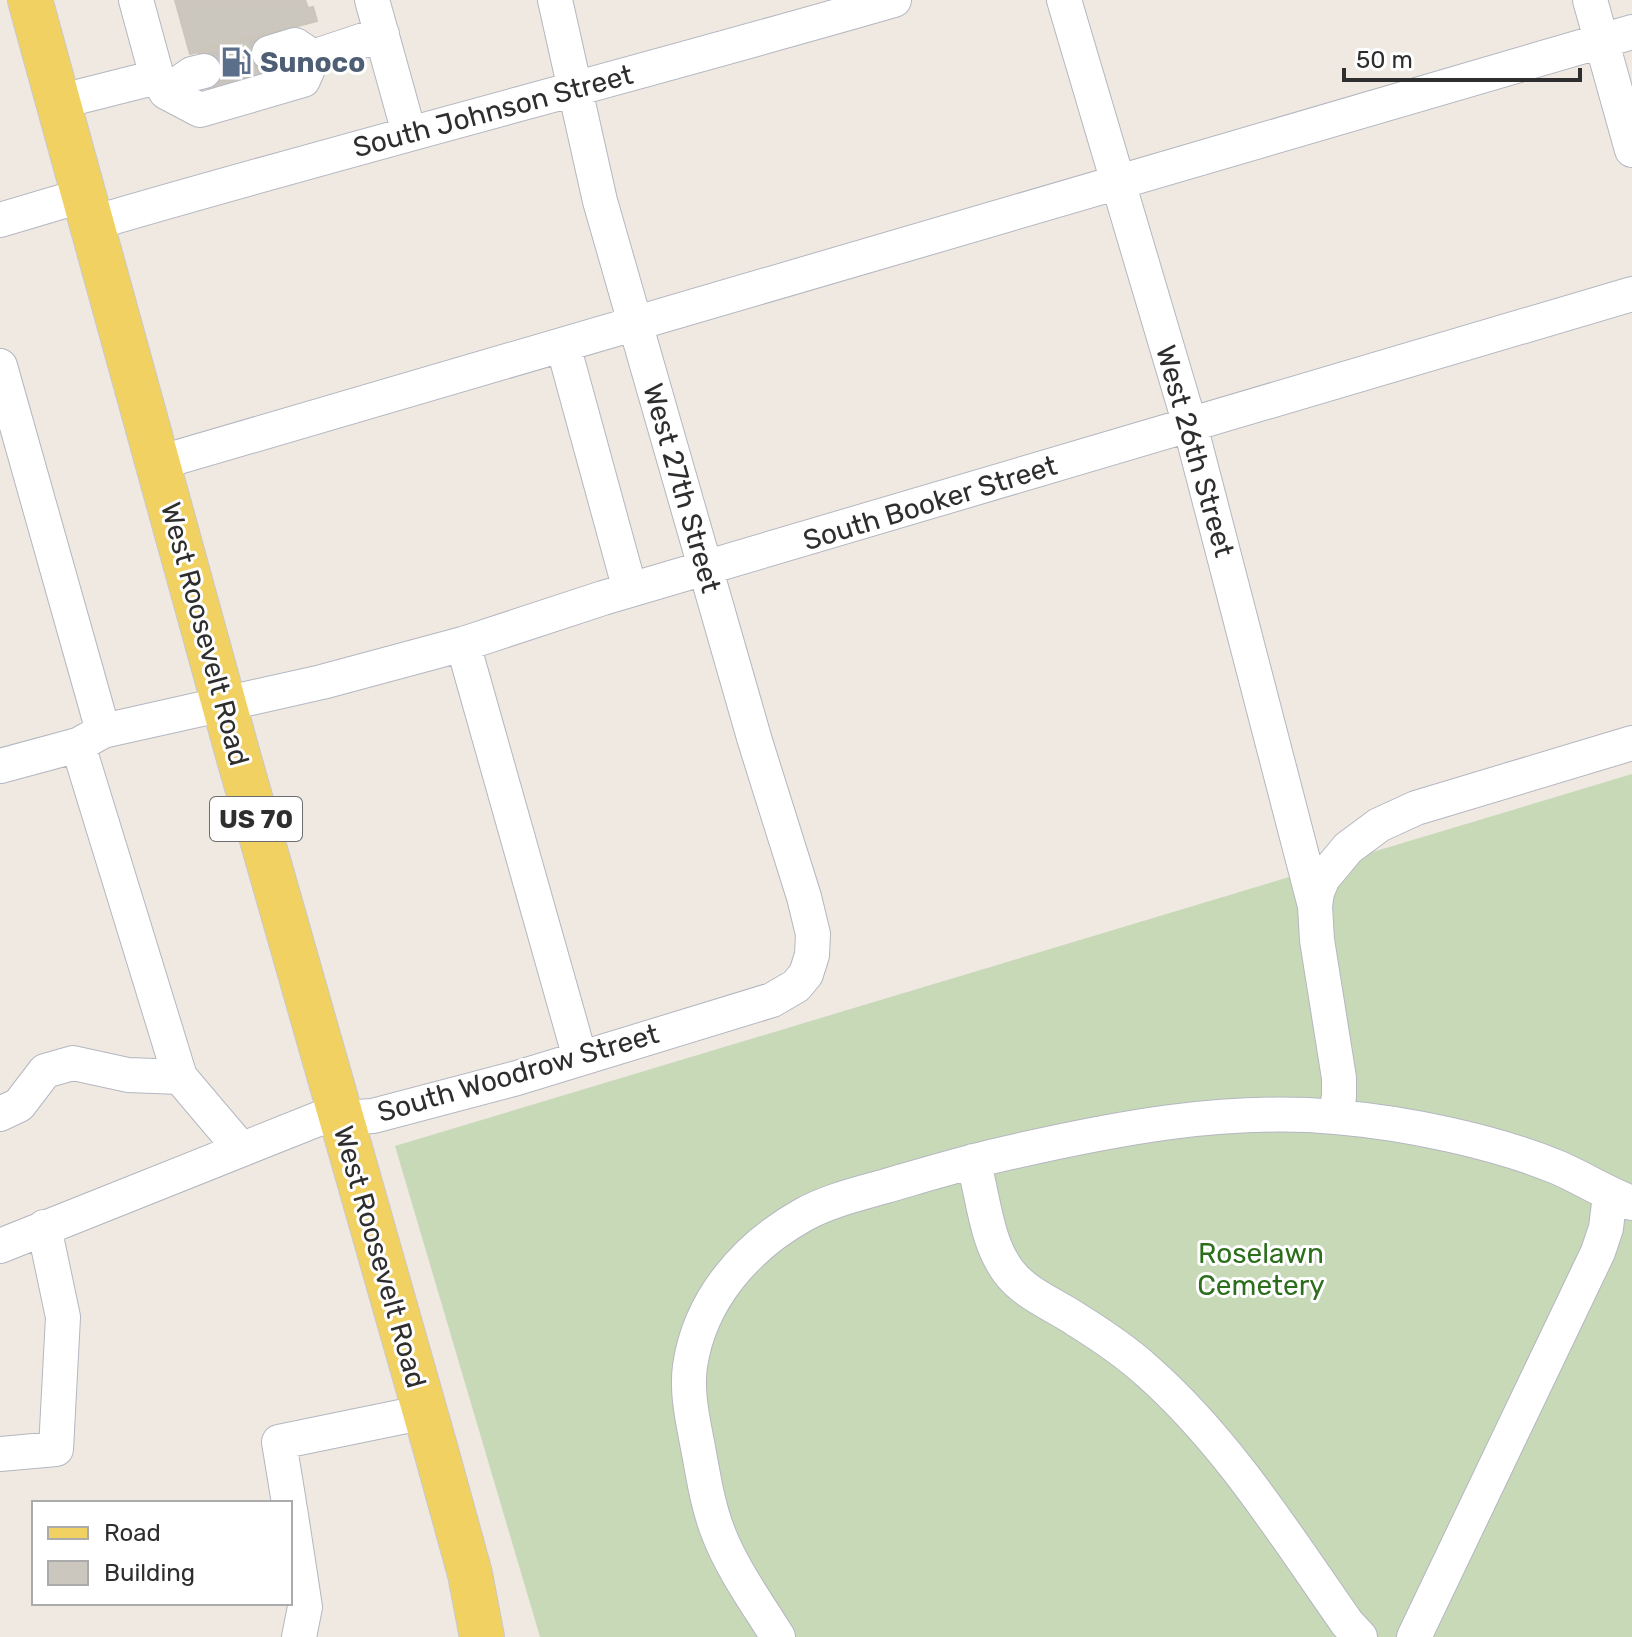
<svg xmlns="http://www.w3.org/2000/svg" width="1632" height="1637" font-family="Rubik,sans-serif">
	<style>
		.cemetery { fill: #c8d9b8 }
		.building { fill: #cbc7bf; stroke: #cbc5ba; stroke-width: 2 }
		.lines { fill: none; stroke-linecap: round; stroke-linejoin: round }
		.minor-tunnel { stroke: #c8c4bd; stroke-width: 34; stroke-dasharray: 34 17; stroke-linecap: butt }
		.minor-casing { stroke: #b4b7c1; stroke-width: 36 }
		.major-casing { stroke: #c9c9c9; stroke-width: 46 }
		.minor { stroke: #fff; stroke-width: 34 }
		.major { stroke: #f2d163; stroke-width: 44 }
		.labels { text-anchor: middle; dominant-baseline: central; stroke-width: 6; stroke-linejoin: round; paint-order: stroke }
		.shield { fill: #fff; stroke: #6d6d6d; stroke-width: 2 }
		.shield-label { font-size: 26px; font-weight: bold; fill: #2e2e2e }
		.service-label { font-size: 28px; font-weight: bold; fill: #4e5e75; stroke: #fff; text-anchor: start }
		.street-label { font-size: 28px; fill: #2e2e2e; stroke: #fff }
		.park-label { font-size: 28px; fill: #2c6e1b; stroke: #fff }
	</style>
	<rect width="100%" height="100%" fill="#efe9e1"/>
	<!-- cemetery -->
	<path class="cemetery" d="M1632,774V1637H540L395,1146Z"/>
	<!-- building -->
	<path class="building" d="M175,0H305L308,8L313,7L317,21L190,54Z
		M264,33L275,77L210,94L198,51Z"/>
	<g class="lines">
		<!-- minor-tunnel -->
		<path class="minor-tunnel" d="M204,71L269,53"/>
		<!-- minor casing -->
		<g class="minor-casing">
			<path id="minor" d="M136,0L157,77L166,92L200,110L303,80L313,57L382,34
				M372,0L409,133
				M1064,0L1190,425L1315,906
				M1590,0L1632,150
				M269,53L295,45L313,57
				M166,92L192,74L204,71
				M58,102L157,77
				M0,220L84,195
				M93,223C359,145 627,77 894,0
				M563,345L630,590
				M0,366L103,731L78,745L0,766
				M158,463L1632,32
				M463,644L580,1058
				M103,731L322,682L463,644L603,598L1632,294
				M78,745L180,1077L241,1149
				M0,1114L19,1105L45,1071L73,1063L128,1075L180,1077
				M1336,1117L1339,1096V1078L1317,940L1315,906L1317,892L1323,878L1348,848L1379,825L1416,808L1632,743
				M973,1161C984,1198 985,1239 1008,1271C1025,1294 1053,1304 1077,1320C1101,1335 1125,1351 1146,1370C1227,1441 1286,1536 1347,1623L1360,1637
				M0,1246L318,1119L373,1116L517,1078L772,1000L796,986L806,974L812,955L813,934L804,897L755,741L600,201L555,0
				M0,1454L56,1449L63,1317L44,1227
				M289,1503L279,1442L425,1412
				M290,1509L305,1607L299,1637
				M778,1637C757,1603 732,1569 718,1532C708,1506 704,1480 699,1453C694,1425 686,1395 690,1366C700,1299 746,1247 803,1215C828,1201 858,1194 886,1186C924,1175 963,1163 1003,1154C1112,1129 1223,1107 1336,1117C1406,1123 1494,1141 1559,1168C1584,1179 1607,1194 1632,1203
				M1414,1637L1598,1252L1606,1228L1610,1195"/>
		</g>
		<!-- major casing -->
		<g class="major-casing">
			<path id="major" d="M30,0L238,755L435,1447L470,1574L482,1637"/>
		</g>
		<!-- minor -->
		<use href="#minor" class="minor"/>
		<!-- major -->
		<use href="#major" class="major"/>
	</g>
	<!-- icons -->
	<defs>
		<g id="fuel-bare" transform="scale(2.4)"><path d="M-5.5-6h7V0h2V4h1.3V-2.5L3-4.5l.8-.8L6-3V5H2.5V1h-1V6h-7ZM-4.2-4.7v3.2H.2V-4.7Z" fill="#5c6f8a" stroke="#fff" stroke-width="2.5" paint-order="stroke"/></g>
	</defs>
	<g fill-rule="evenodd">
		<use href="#fuel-bare" x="236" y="62"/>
	</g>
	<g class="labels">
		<!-- shield labels -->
		<rect class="shield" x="210" y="797" width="92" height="44" rx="6"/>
		<g class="shield-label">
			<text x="256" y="819">US 70</text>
		</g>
		<!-- service labels -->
		<g class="service-label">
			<text x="260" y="62">Sunoco</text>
		</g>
		<!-- street labels -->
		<g class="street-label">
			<text transform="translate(493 111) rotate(-15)">South Johnson Street</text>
			<text transform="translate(1195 451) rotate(74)">West 26th Street</text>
			<text transform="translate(682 488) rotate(74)">West 27th Street</text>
			<text transform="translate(930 503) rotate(-17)">South Booker Street</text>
			<text transform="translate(205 634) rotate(75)">West Roosevelt Road</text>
			<text transform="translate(518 1073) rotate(-16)">South Woodrow Street</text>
			<text transform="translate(380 1257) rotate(74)">West Roosevelt Road</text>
		</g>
		<!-- park labels -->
		<g class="park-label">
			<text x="1261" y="1253">Roselawn<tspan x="1261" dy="32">Cemetery</tspan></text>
		</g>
	</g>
	<!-- legend -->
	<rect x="32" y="1501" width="260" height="104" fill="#ffffff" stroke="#ababab" stroke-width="2"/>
	<rect x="48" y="1527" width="40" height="12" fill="#f2d163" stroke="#ababab" stroke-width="2"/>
	<text x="104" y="1541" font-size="24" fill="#2e2e2e">Road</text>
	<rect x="48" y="1561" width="40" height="24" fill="#cbc7bf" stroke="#ababab" stroke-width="2"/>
	<text x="104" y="1581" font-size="24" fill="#2e2e2e">Building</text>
	<!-- scale -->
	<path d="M1344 68v12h236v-12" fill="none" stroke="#2e2e2e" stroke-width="4"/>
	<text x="1356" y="68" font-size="24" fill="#2e2e2e" stroke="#ffffff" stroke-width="6" paint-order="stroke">50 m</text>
</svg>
